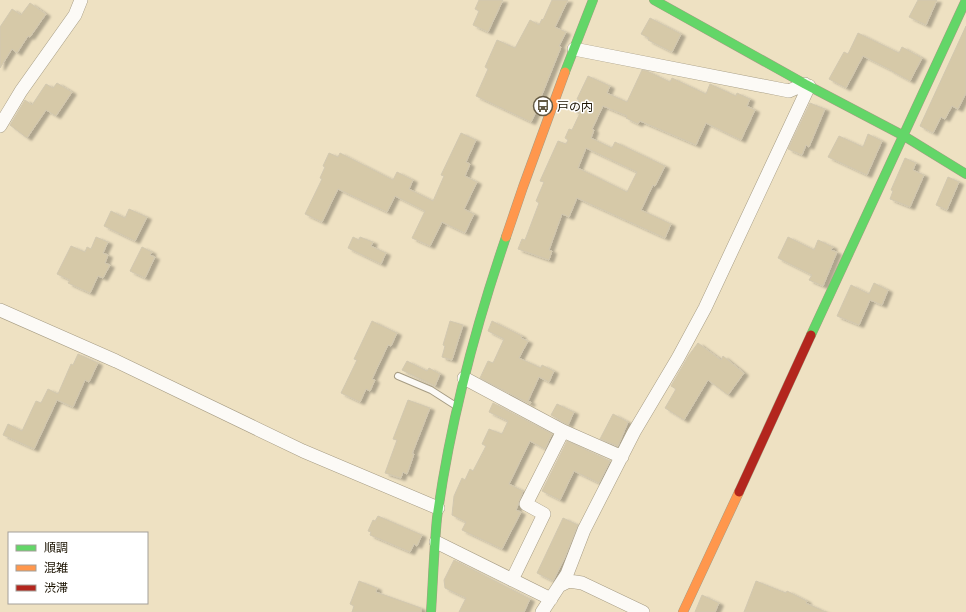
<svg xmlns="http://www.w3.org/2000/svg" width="966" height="612" font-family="'Libre Baskerville','Noto Sans JP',serif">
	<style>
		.building { fill: #d6c9a8; stroke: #d2c8b0; fill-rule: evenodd; filter: url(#shadow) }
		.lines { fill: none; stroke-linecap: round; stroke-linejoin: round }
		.lane-casing { stroke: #a69c84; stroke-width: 8 }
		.street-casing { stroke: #a69c84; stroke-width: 14 }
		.fast-casing { stroke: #a69c84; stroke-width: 10 }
		.slow-casing { stroke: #a69c84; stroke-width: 10 }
		.jam-casing { stroke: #a69c84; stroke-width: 10 }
		.lane { stroke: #fcfaf6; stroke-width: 6 }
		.street { stroke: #fcfaf6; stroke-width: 13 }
		.fast { stroke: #63d668; stroke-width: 9 }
		.slow { stroke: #ff974d; stroke-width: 9 }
		.jam { stroke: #b3261e; stroke-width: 9 }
		.labels { text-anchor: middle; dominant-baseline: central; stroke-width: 3; stroke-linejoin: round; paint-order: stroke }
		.poi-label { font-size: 12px; fill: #1a1200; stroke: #fff; text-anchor: start }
	</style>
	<defs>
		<filter id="shadow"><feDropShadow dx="4.5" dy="2.5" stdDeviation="1" flood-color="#0004"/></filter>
	</defs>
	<rect width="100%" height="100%" fill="#eee1c2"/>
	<!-- building -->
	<path class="building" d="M479,0H503L488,32L473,25L479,11L475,9Z
		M552,0H568L555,27L566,32L559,46L561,47L541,97H543L531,122L476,96L488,69L485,67L497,40L515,48L530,20L539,25L542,19L543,20Z
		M918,0H937L926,25L909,17Z
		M30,3L46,14L30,37L28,36L17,53L12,49L0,68V27L12,9L21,15Z
		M650,18L681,34L672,52L648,40L649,38L641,34Z
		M966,26V93L958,109L952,106L945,119L941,117L933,133L920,126Z
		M858,33L899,53L902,47L922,58L910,81L890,70H891L863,56L846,88L829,79L844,52L848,54Z
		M642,70L647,71L670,82L672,78L706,94L710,84L736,96L737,93L750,99L747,106L755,110L741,140L706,123L696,145L640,121L638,124L626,118L627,116L603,106L592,129L594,130L591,138L612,148L615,142L665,166L655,186L653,185L641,210L671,224L665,238L577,198L569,217L562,214L549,250L552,251L549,260L518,249L522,239L525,240L539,203L536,201L544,182L540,181L558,141L566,144L568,140L565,138L569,129L572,130L580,113L574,111L579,100L577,99L588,76L610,86L607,93L627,102ZM586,148L637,172L627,192L578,168Z
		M57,83L72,92L56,116L46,110L27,138L10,125L25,100L32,105L46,84L53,88Z
		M810,103L825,109L809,147L806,145L802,155L788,149Z
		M461,133L476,140L466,162L470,164L465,176L477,182L464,209L474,214L465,233L442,222L430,246L412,238L425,211L395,196L387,212L338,189L322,222L305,214L322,179L320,178L325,167L323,166L329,153L338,157L340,153L393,180L397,172L413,180L409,189L433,201L444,176L441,175Z
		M868,134L882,141L867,175L828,157L839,136L863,147Z
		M905,158L916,163L913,170L924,175L910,207L890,199L893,191L891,190Z
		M948,177L959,182L947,210L936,205Z
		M129,209L147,217L135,241L104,226L111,211L125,218Z
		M96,237L108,242L103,253L108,255L105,263L110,265L103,278L98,276L90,293L68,283L70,280L57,274L71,246L85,252L87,247L91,249Z
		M353,237L359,240L360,237L373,242L371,246L386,253L381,264L348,248Z
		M788,237L814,250L818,240L833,247L831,250L837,252L823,286L809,280L812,275L778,258Z
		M142,247L152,252L150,255L155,257L145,278L130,271Z
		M874,283L888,290L882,305L870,300L859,325L837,316L851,285L869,294Z
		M372,321L397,333L391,346L388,345L372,379L375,380L370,391L366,389L360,402L341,393L357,360L354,359Z
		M450,321L463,325L452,360L442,357L445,346L443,345Z
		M492,321L522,336L521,338L528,341L519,358L541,368L542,365L554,371L549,382L539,377L528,401L531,402L530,404L480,378L488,361L493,363L504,339L488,331Z
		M698,343L721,360L723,356L744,373L728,395L708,380L684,420L665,408L676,389L671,386L689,355Z
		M78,354L98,363L89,382L85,380L73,407L57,400L34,449L3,435L8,424L22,431L36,401L41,403L48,389L58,394L71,364L73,365Z
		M407,361L427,371L429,368L440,374L435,386L402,370Z
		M408,400L430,408L412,454H414L407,474L403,472L401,478L385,473L397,440L393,439Z
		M493,403L552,434L545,449L530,441L509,484L523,491L516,510L521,512L502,549L462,530L466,522L452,515L454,496L462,478L465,480L470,469L473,471L486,446L482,444L489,429L502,434L508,421L489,412Z
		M557,404L574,412L568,425L551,415Z
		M613,414L628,422L618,446L600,439Z
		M567,441L610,461L599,483L574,471L560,500L542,491Z
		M378,516L422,535L417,546L414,544L410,552L370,535L371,532L368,531L373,520L375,521Z
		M563,518L578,525L565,557L553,581L537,573Z
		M454,560L530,599L524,612H459L466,598L445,588L444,580Z
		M359,581L377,588L376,592L421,608V612H352L354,606L350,604Z
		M756,581L786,593L787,591L807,601L806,603L826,612H744Z
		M702,595L719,603L715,612H695Z"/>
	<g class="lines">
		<!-- lane casing -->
		<g class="lane-casing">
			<path id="lane" d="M398,376L431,390L456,406"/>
		</g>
		<!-- street casing -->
		<g class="street-casing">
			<path id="street" d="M574,49L789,91L805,84
				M0,126L21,91L75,15L81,0
				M0,310L116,361L303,451L438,508
				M464,378L563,431L622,457
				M436,542L551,599
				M512,580L544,514L526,504L563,431
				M559,586L569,581L582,583L643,612
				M542,612L567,574L584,530L634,432L678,358L705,308L809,86"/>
		</g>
		<!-- fast casing -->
		<g class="fast-casing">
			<path id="fast" d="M654,0L805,84L904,136L966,174
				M565,72L593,0
				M811,335L966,0
				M431,612C433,581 434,549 437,518C450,423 475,328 506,237"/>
		</g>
		<!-- slow casing -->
		<g class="slow-casing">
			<path id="slow" d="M506,237L523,187L565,72
				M683,612L739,492"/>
		</g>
		<!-- jam casing -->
		<g class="jam-casing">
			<path id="jam" d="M739,492L811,335"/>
		</g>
		<!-- lane -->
		<use href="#lane" class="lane"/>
		<!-- street -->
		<use href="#street" class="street"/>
		<!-- fast -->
		<use href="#fast" class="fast"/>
		<!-- slow -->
		<use href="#slow" class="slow"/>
		<!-- jam -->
		<use href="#jam" class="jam"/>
	</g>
	<!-- icons -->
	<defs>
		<g id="bus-ring" transform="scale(1)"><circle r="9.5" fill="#fff" stroke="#645a44" stroke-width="1.5"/><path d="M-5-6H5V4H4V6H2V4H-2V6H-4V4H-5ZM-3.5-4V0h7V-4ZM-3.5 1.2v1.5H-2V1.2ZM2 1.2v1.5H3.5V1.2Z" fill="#645a44"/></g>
	</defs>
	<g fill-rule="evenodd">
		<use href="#bus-ring" x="543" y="106"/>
	</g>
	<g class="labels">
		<!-- poi labels -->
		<g class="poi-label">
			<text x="557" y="106">戸の内</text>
		</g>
	</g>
	<!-- legend -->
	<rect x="8" y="532" width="140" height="72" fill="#ffffff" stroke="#a3a099"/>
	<rect x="16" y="545" width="20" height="6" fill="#63d668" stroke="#a3a099"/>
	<text x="44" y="552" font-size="12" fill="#1a1200">順調</text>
	<rect x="16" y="565" width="20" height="6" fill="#ff974d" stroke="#a3a099"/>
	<text x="44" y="572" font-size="12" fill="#1a1200">混雑</text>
	<rect x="16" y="585" width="20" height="6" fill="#b3261e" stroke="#a3a099"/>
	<text x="44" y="592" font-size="12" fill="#1a1200">渋滞</text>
</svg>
